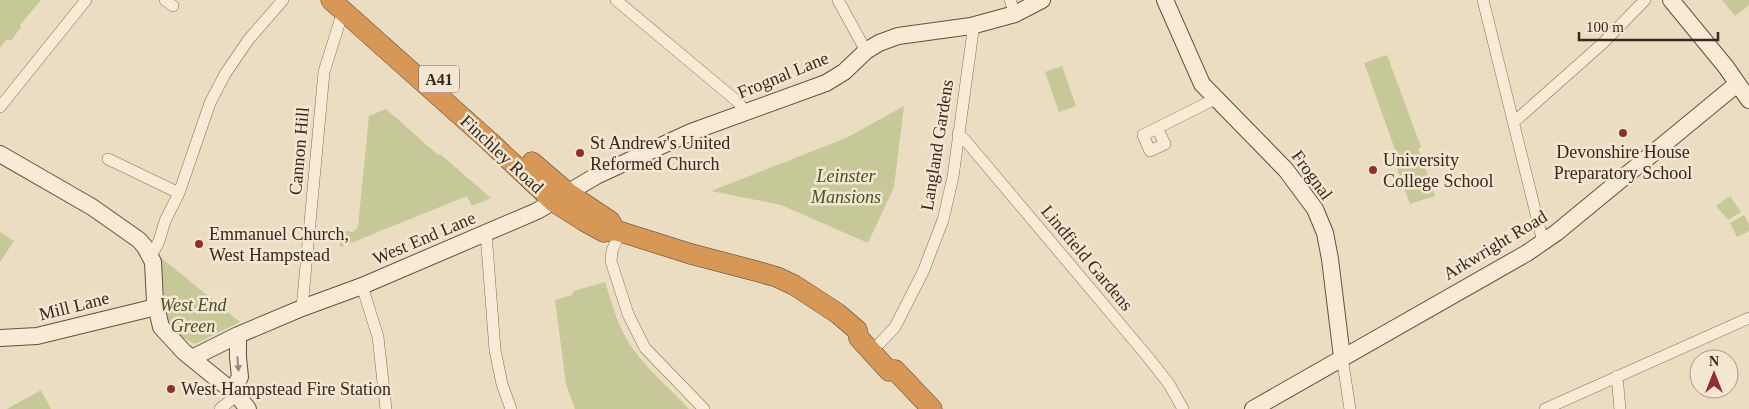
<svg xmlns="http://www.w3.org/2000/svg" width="1749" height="409" font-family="'Times New Roman',serif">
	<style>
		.green { fill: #c6c997 }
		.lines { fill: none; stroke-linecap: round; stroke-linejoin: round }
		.street-casing { stroke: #846e5a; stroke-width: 12 }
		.secondary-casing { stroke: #664f3e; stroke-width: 18 }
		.highway-casing { stroke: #523d2e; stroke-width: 21 }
		.street { stroke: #f7ebd5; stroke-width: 11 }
		.secondary { stroke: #f7ebd5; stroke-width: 16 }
		.highway { stroke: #d79757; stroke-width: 20 }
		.oneway { fill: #968a7a }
		.poi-dot { fill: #902e34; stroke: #f3e7d1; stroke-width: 2 }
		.labels { text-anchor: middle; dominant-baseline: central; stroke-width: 5; stroke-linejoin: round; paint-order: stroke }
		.shield { fill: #f3e7d1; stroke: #6e6154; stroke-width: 1 }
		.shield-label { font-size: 16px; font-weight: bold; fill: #35281e }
		.street-label { font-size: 18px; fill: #35281e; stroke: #f3e7d1 }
		.poi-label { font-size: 18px; fill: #35281e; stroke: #f3e7d1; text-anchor: start }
		.park-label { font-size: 18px; font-style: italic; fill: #485025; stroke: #f3e7d1 }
	</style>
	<rect width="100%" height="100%" fill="#ebddc2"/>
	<!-- green -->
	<path class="green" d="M0,0H41L20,25L21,27L11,41L7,39L0,48Z
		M1722,0H1749V5L1735,16Z
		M1387,55L1421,147L1418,148L1435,196L1410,204L1393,157L1397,155L1364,63Z
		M1062,66L1076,106L1059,112L1045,72Z
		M904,106L894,187L868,243L781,205L711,191L846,138Z
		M386,109L438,155L440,154L491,198L472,206L467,196L341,247L339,242L340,230L353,232L358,227L369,116Z
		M1730,196L1741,212L1728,220L1716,206Z
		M1744,215L1749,224V231L1737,237L1730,223Z
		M0,232L14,241L0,262Z
		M159,256L240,322L195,344L173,333L166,311Z
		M605,282C611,300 616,320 625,336C640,364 668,386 689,409H575L566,384L555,300L572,295L574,291Z
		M41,390L51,409H7Z"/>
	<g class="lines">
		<!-- street casing -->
		<g class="street-casing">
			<path id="street" d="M165,0L173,6
				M616,0L738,102L745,112
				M838,0L866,51
				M1010,0L1015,14
				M1483,0L1543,242
				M0,107L86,0
				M1514,122L1603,43L1645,0
				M1157,128L1165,144L1150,151L1143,135L1215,99
				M958,134L965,140L1147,356L1169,384L1183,409
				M108,159L179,193
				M620,232L612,251L611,261L628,314L645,348L704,409
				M486,233L495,350L502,384L511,409
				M149,252L155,249L159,241L165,221L179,193L210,103L225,74L249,39L283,0
				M362,286L378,337L386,409
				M302,308L324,72L344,8
				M880,343L895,327L923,272L943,220L953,177L973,31L971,26
				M1342,357L1350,409
				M1617,376L1620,409
				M220,409L237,395
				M1545,409L1749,318"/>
		</g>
		<!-- secondary casing -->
		<g class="secondary-casing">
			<path id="secondary" d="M1165,0L1202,84L1286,170L1315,209L1325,233L1330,259L1342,357
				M1671,0L1726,67L1749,100
				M0,154L92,207L139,240L145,247L153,262L155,302L161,327L184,352L237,395L248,409
				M0,338L37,336L156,307
				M192,358L238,335L302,308L362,286L537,211L596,176L691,132L826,83L844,72L866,51L879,43L898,36L971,26L1015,14L1042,0
				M232,390L240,377L238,357V335
				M1253,409L1527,253L1556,233L1737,84"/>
		</g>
		<!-- highway casing -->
		<g class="highway-casing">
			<path id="highway" d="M331,0L489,141L554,202L584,221L604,232L615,230L691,254L756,271L777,277L794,285L837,313L857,330L859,338L889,371L895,370L932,409
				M532,162L568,193L610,221L615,230"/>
		</g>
		<!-- street -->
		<use href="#street" class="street"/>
		<!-- secondary -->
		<use href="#secondary" class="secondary"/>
		<!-- highway -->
		<use href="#highway" class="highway"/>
	</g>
	<!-- one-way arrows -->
	<defs><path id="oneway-solid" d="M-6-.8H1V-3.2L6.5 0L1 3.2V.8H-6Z" transform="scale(1.25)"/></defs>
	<use class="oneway" href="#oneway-solid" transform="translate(238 364) rotate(85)"/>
	<!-- markers -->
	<g class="poi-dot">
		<circle cx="1623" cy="133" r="5"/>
		<circle cx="580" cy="153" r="5"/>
		<circle cx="1373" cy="170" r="5"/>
		<circle cx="199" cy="244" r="5"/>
		<circle cx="171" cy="389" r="5"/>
	</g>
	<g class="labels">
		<!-- shield labels -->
		<rect class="shield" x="419" y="65.5" width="40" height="27" rx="4"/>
		<g class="shield-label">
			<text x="439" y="79">A41</text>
		</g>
		<!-- street labels -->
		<g class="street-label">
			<text transform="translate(783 75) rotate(-22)">Frognal Lane</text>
			<text transform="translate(937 145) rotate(-81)">Langland Gardens</text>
			<text transform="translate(299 151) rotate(-85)">Cannon Hill</text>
			<text transform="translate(502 154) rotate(43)">Finchley Road</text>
			<text transform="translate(1312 175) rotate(54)">Frognal</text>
			<text transform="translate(424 238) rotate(-23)">West End Lane</text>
			<text transform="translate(1495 245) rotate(-31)">Arkwright Road</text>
			<text transform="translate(1087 258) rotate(50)">Lindfield Gardens</text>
			<text transform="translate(74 306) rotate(-14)">Mill Lane</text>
		</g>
		<!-- poi labels -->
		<g class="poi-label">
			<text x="590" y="143">St Andrew's United<tspan x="590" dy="21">Reformed Church</tspan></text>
			<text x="1623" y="152" text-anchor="middle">Devonshire House<tspan x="1623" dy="21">Preparatory School</tspan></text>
			<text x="1383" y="160">University<tspan x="1383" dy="21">College School</tspan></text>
			<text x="209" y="234">Emmanuel Church,<tspan x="209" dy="21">West Hampstead</tspan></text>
			<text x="181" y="389">West Hampstead Fire Station</text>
		</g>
		<!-- park labels -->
		<g class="park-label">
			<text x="846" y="176">Leinster<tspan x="846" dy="21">Mansions</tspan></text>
			<text x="193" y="305">West End<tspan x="193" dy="21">Green</tspan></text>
		</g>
	</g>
	<!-- north arrow -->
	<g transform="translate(1714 374)"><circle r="24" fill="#f3e7d1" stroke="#a79b89"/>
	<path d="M0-4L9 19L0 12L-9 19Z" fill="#902e34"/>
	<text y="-8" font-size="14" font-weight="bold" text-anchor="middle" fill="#35281e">N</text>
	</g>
	<!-- scale -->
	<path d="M1579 32v8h139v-8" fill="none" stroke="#35281e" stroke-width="2.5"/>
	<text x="1586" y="32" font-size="15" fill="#35281e" stroke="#f3e7d1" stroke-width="4" paint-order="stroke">100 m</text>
</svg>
